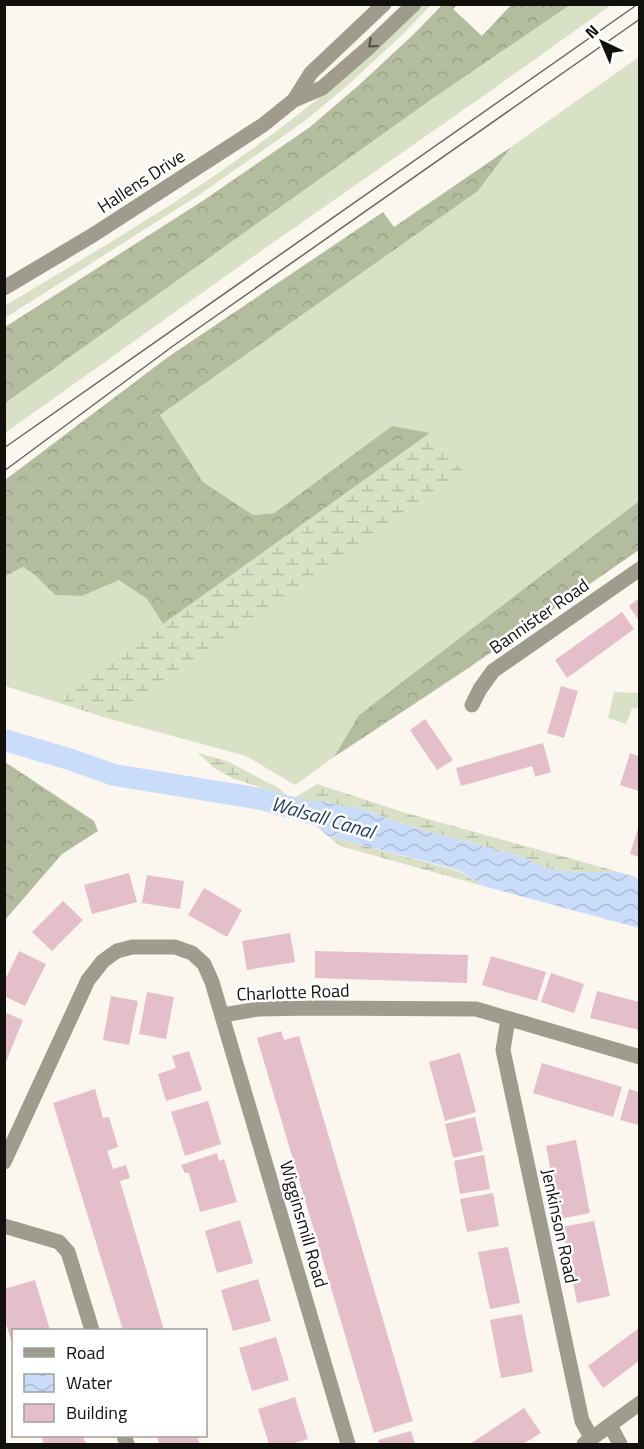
<svg xmlns="http://www.w3.org/2000/svg" width="644" height="1449" font-family="'Titillium Web',sans-serif">
	<style>
		.grass { fill: #d8e0c6 }
		.forest { fill: url(#forest-crowns) }
		.wetland { fill: url(#wetland-marsh) }
		.water { fill: url(#water-waves) }
		.lines { fill: none; stroke-linecap: round; stroke-linejoin: round }
		.canal { stroke: #c9ddfa; stroke-width: 22 }
		.building { fill: #e4bfc9 }
		.minor { stroke: #9f9b8d; stroke-width: 15 }
		.tram { stroke: #696762; stroke-width: 1.5 }
		.oneway { stroke: #58564d }
		.labels { text-anchor: middle; dominant-baseline: central; stroke-width: 5; stroke-linejoin: round; paint-order: stroke }
		.street-label { font-size: 18px; fill: #11100d; stroke: #fff }
		.water-label { font-size: 20px; font-style: italic; fill: #223d63; stroke: #fff }
	</style>
	<defs>
		<pattern id="forest-crowns" width="20" height="18" patternUnits="userSpaceOnUse" patternTransform="scale(1.5)"><rect width="20" height="18" fill="#b3bd9e"/><path d="M2 6a3 3 0 1 1 6 0M12 15a3 3 0 1 1 6 0" fill="none" stroke="#99a187"/></pattern>
		<pattern id="wetland-marsh" width="20" height="14" patternUnits="userSpaceOnUse" patternTransform="scale(1.5)"><rect width="20" height="14" fill="#d8e0c6"/><path d="M1 5h8M5 5V1M11 12h8M15 12V8" fill="none" stroke="#b8bfa9"/></pattern>
		<pattern id="water-waves" width="16" height="10" patternUnits="userSpaceOnUse" patternTransform="scale(1.5)"><rect width="16" height="10" fill="#c9ddfa"/><path d="M0 5q4-4 8 0t8 0" fill="none" stroke="#acbdd5"/></pattern>
	</defs>
	<rect width="100%" height="100%" fill="#fbf7ef"/>
	<!-- grass -->
	<path class="grass" d="M421,5H431L401,36L349,84L306,120L202,193L5,318L4,306C112,242 222,177 320,97C355,68 387,35 421,5Z
		M570,5H611L489,92L261,251L5,433L4,403L432,99Z
		M639,57V501L359,715L334,757L295,785L246,756L110,719L5,686L4,576L6,574L23,567L35,575L55,595L82,596L119,579L147,599L163,624L430,434L392,426L274,513L253,515L203,482L160,415L478,191L511,147Z
		M614,692L639,693V703L637,709L632,708L626,724L608,718Z"/>
	<!-- forest -->
	<path class="forest" d="M442,5H457L453,9L482,36L511,5H570L432,99L5,403V327L204,200L310,127L359,85L415,33Z
		M511,147L478,191L160,415L203,482L253,515L274,513L392,426L430,433L163,624L147,599L119,580L82,596L55,595L35,575L23,567L5,576V480L168,357L383,212L394,227Z
		M639,501V550L464,671L334,757L359,715Z
		M5,762L94,821L98,831L62,854L5,920Z"/>
	<!-- wetland -->
	<path class="wetland" d="M430,433L465,474L110,719L62,703C71,685 85,676 102,668Z
		M198,753L227,761L280,789L286,795L234,779L214,768Z
		M317,784L406,813L619,872H568L547,868L513,854L415,828L359,808L343,806L322,801L305,802L294,798Z
		M328,836L459,871L483,886L340,846Z"/>
	<!-- water -->
	<path class="water" d="M321,801L343,806L359,808L415,828L513,854L547,868L568,872H619L635,877L639,881V928L483,886L459,870L328,836L311,821L302,817L305,802Z"/>
	<g class="lines">
		<!-- canal -->
		<path class="canal" d="M4,740L69,759L114,775L261,799L333,819"/>
	</g>
	<!-- building -->
	<path class="building" d="M639,598V621L629,606Z
		M622,612L634,629L567,678L555,660Z
		M561,686L578,691L564,738L547,733Z
		M425,719L453,760L437,770L410,730Z
		M543,743L551,772L535,777L532,766L461,786L456,768Z
		M630,753L639,756V791L620,785Z
		M639,825V857L630,854Z
		M129,873L137,902L92,914L84,885Z
		M147,875L184,881L180,909L142,903Z
		M204,888L242,910L227,937L188,915Z
		M63,901L83,920L52,951L32,932Z
		M290,933L295,962L247,970L242,941Z
		M19,951L46,964L25,1006L4,996V982Z
		M315,951L468,955L467,983L315,978Z
		M491,956L546,972L537,1001L482,985Z
		M551,973L584,984L574,1013L541,1002Z
		M597,991L639,1002V1030L590,1018Z
		M147,992L174,997L166,1039L139,1034Z
		M111,996L138,1001L129,1045L103,1040Z
		M4,1012L23,1020L5,1064H4Z
		M281,1031L284,1040L299,1036L413,1421L374,1433L257,1038Z
		M189,1051L202,1090L166,1101L158,1074L176,1068L172,1056Z
		M460,1053L476,1112L445,1121L429,1062Z
		M542,1063L622,1087L613,1117L533,1093Z
		M95,1089L103,1118L109,1117L118,1147L107,1151L113,1169L126,1165L130,1178L120,1181L164,1330H123L53,1103Z
		M629,1089L639,1092V1125L620,1120Z
		M208,1101L221,1144L185,1156L171,1112Z
		M475,1117L483,1151L453,1158L445,1124Z
		M576,1140L590,1213L560,1219L546,1146Z
		M217,1153L219,1161L224,1159L237,1202L200,1212L189,1173H185L181,1165Z
		M484,1155L490,1189L460,1194L454,1161Z
		M493,1193L499,1226L467,1232L460,1199Z
		M240,1220L253,1263L217,1273L205,1231Z
		M594,1221L610,1296L577,1303L562,1227Z
		M508,1247L520,1303L490,1309L478,1252Z
		M258,1279L271,1321L233,1331L221,1290Z
		M35,1280L50,1330H14L13,1346L4,1318V1289Z
		M522,1314L533,1372L501,1378L490,1320Z
		M639,1328V1361L603,1388L588,1366Z
		M276,1337L289,1380L252,1391L239,1348Z
		M295,1397L308,1439L291,1444H269L258,1409Z
		M524,1408L541,1433L523,1444H470Z
		M411,1431L415,1444H379L378,1440Z
		M41,1436H83L86,1444H44Z
		M157,1436H197L200,1444H159Z"/>
	<g class="lines">
		<!-- minor -->
		<path class="minor" d="M294,100L311,73L384,4
			M4,288L93,235L263,125L294,100L322,88L367,49L414,4
			M472,705L480,689L493,671L640,569
			M223,1015L258,1009L313,1008L476,1009L640,1057
			M508,1019L503,1050L582,1421L592,1439
			M4,1162L88,980L103,961L117,951L132,947H175L192,953L204,964L212,982L348,1444
			M4,1226L59,1242L68,1252L92,1330
			M610,1425L620,1444
			M124,1436L127,1444
			M584,1444L640,1403"/>
		<!-- tram -->
		<path class="tram" d="M4,448L638,4
			M4,471L173,346L640,19"/>
	</g>
	<!-- one-way arrows -->
	<defs><path id="oneway-chevron" d="M-2-3.5L2.5 0L-2 3.5" fill="none" stroke-width="1.6" stroke-linecap="round" stroke-linejoin="round" transform="scale(1.5)"/></defs>
	<use class="oneway" href="#oneway-chevron" transform="translate(372 44) rotate(138)"/>
	<g class="labels">
		<!-- street labels -->
		<g class="street-label">
			<text transform="translate(141 181) rotate(-33)">Hallens Drive</text>
			<text transform="translate(539 616) rotate(-35)">Bannister Road</text>
			<text transform="translate(293 992) rotate(-2)">Charlotte Road</text>
			<text transform="translate(304 1224) rotate(74)">Wigginsmill Road</text>
			<text transform="translate(560 1226) rotate(78)">Jenkinson Road</text>
		</g>
		<!-- water labels -->
		<g class="water-label">
			<text transform="translate(323 817) rotate(16)">Walsall Canal</text>
		</g>
	</g>
	<!-- border -->
	<rect width="644" height="1449" fill="none" stroke="#11100d" stroke-width="12"/>
	<!-- legend -->
	<rect x="12" y="1329" width="195" height="108" fill="#ffffff" stroke="#a09f9e" stroke-width="1.5"/>
	<rect x="24" y="1348" width="30" height="9" fill="#9f9b8d" stroke="#a09f9e" stroke-width="1.5"/>
	<text x="66" y="1359" font-size="18" fill="#11100d">Road</text>
	<rect x="24" y="1374" width="30" height="18" fill="url(#water-waves)" stroke="#a09f9e" stroke-width="1.5"/>
	<text x="66" y="1389" font-size="18" fill="#11100d">Water</text>
	<rect x="24" y="1404" width="30" height="18" fill="#e4bfc9" stroke="#a09f9e" stroke-width="1.5"/>
	<text x="66" y="1419" font-size="18" fill="#11100d">Building</text>
	<!-- north arrow -->
	<g transform="translate(602 42) rotate(316)" stroke="#ffffff" stroke-width="4.5" paint-order="stroke">
	<path d="M0-4.5L10 22L0 15L-10 22Z" fill="#11100d"/>
	<text y="-9" font-size="16" font-weight="bold" text-anchor="middle" fill="#11100d">N</text>
	</g>
</svg>
